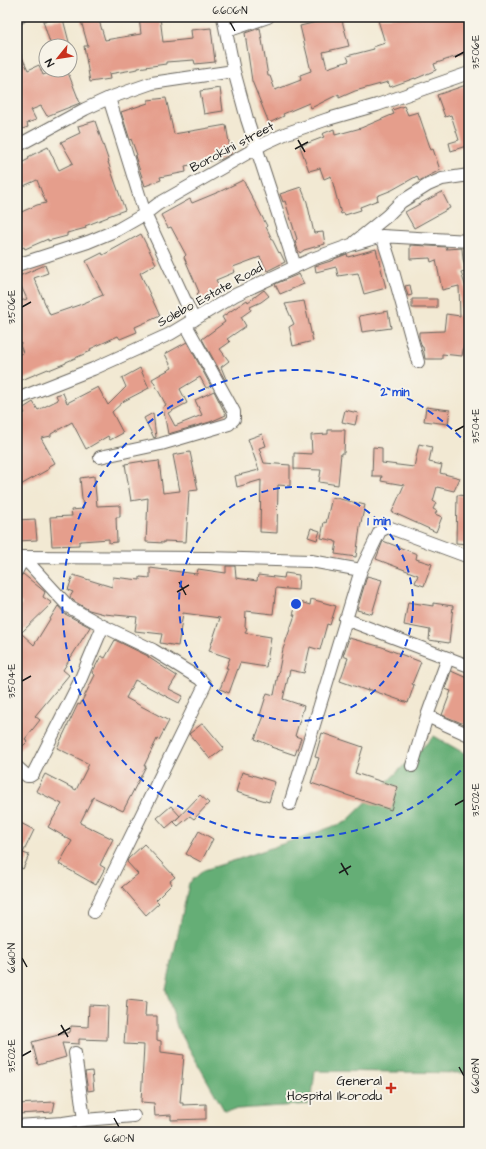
<svg xmlns="http://www.w3.org/2000/svg" width="486" height="1149" font-family="'Architects Daughter',sans-serif">
	<style>
		.forest { fill: #65ae76; stroke: #406549 }
		.building { fill: #e59e8c }
		.lines { fill: none; stroke-linecap: round; stroke-linejoin: round }
		.minor-casing { stroke: #67645c; stroke-width: 14 }
		.minor { stroke: #fff; stroke-width: 12 }
		.ticks { fill: none; stroke: #1c1c1c; stroke-width: 1.5 }
		.ring { fill: none; stroke: #1d4ed8; stroke-width: 2; stroke-dasharray: 7 5 }
		.poi-dot { fill: #c8321e; stroke: #f7f3e8; stroke-width: 1.5 }
		.labels { text-anchor: middle; dominant-baseline: central; stroke-width: 4; stroke-linejoin: round; paint-order: stroke }
		.street-label { font-size: 13px; fill: #1c1c1c; stroke: #f7f3e8 }
		.poi-label { font-size: 13px; fill: #1c1c1c; stroke: #f7f3e8; text-anchor: end }
		.centre { fill: #1d4ed8; stroke: #f7f3e8; stroke-width: 2 }
		.ring-label { font-size: 12px; text-anchor: middle; font-weight: bold; fill: #1d4ed8; stroke: #f7f3e8; stroke-width: 4; stroke-linejoin: round; paint-order: stroke }
		.neatline { fill: none; stroke: #1c1c1c; stroke-width: 1.5 }
		.ticks-label { font-size: 10px; text-anchor: middle; fill: #1c1c1c }
	</style>
	<rect width="100%" height="100%" fill="#f7f3e8"/>
	<filter id="ink" filterUnits="userSpaceOnUse"><feTurbulence type="fractalNoise" baseFrequency=".025" numOctaves="2"/><feDisplacementMap in="SourceGraphic" scale="8" xChannelSelector="R" yChannelSelector="G"/><feConvolveMatrix kernelMatrix="1 2 1 2 8 2 1 2 1" color-interpolation-filters="sRGB"/></filter>
	<filter id="wash" filterUnits="userSpaceOnUse"><feTurbulence type="fractalNoise" baseFrequency=".012" numOctaves="4" result="noise"/><feDisplacementMap in="SourceGraphic" scale="16" xChannelSelector="R" yChannelSelector="G"/><feGaussianBlur stdDeviation="0.9" result="paint"/><feColorMatrix in="noise" values="0 0 0 0 0 0 0 0 0 0 0 0 0 0 0 0 0 1.4 0 .05"/><feComposite in="paint" operator="in"/></filter>
	<g filter="url(#wash)">
		<rect width="100%" height="100%" fill="#f2e9d3"/>
		<!-- forest -->
		<path class="forest" d="M434,736L469,756V1073L315,1071L311,1104L224,1110L177,1027L166,990L189,883L204,870L236,860L346,822Z"/>
		<g id="blocks">
			<!-- building -->
			<path class="building" d="M80,17H98L105,40L141,34L139,17H160L163,42L192,39L191,30L211,28L215,62L195,64L194,60L166,62V64L138,68V69L109,74L110,79L90,82L84,46H88Z
				M320,17H341L349,46L323,52L327,68L349,61L347,56L374,49L373,47L385,43L377,17H469V52L434,64L436,70L415,79V78L390,87L388,82L355,91L339,98V94L311,108L309,103L283,114L284,116L269,123L252,81L245,33L260,28L268,76H270L275,90L301,80L300,75L311,71L300,26L321,21Z
				M63,19L70,46H51L43,21Z
				M17,46L28,70L39,65L43,75L57,70H67L80,103L47,116L41,106L31,110L36,120L27,123L28,127L17,131Z
				M469,84V145L451,151L449,143L459,140L451,115L445,117L437,95Z
				M220,88L223,111L204,114L200,91Z
				M166,98L174,134L226,125L231,154L222,159L185,166L186,172L160,177L161,180L145,186L135,156L137,155L131,139L130,140L121,112L148,103V100Z
				M404,106L408,115L418,112L431,150L433,149L440,170L419,181L417,176L392,190L377,196L378,200L360,207L361,210L345,215L344,213L341,214L331,176L324,179L320,168L309,171L300,146L324,137L322,134L334,129L335,135L361,128L394,114L392,110Z
				M95,121L109,162H108L125,210L108,216V217L85,226L86,228L67,233V236L48,241V239L25,249L24,247L17,250V214L37,205L46,203L37,180L17,189V165L29,159L28,157L48,147L59,170L73,163L61,142L80,133L78,126Z
				M243,180L267,226L266,227L279,253L280,252L285,262L267,271L260,257L233,267L235,272L216,280L221,290L201,300L197,294L199,292L184,257L186,255L171,227L168,228L161,215L190,199L192,203L221,191Z
				M301,187L307,202L314,233L323,232L325,244L304,250L300,253L298,250L295,241L297,239L285,201L283,202L280,194Z
				M442,192L450,208L414,228L405,212Z
				M141,234L156,264L140,273L160,316L135,327L137,332L120,339L118,336L90,349L91,351L66,362V363L49,370L48,369L17,382V355L23,353L20,345L21,344L17,332V302L27,299L20,284L17,285V277L45,265L48,273L34,278L50,315L79,305L103,295L86,261L102,253L103,255Z
				M410,245L447,247L446,249L462,248L463,259L466,271L461,272L469,298V345H464L462,356L442,354V359H425L423,347H422L419,338V332L444,331L446,314L460,316L459,286L442,290L436,260L431,262L430,258L410,259Z
				M376,249L386,288L364,294L358,273L338,276L336,267L316,272L315,266L334,260V259L347,254L348,257Z
				M299,274L304,284L280,294L275,284Z
				M410,285L412,295L408,296L405,286Z
				M264,290L269,296L261,302L250,307L251,310L241,317L246,326L227,339L230,342L220,349L229,361L221,367L226,379L225,380L202,339L225,322L222,317L247,300L248,302Z
				M412,299H437V308H412Z
				M304,301L313,341L293,346L289,327L294,324L285,304Z
				M388,311L391,328L362,332L359,316Z
				M187,342L211,386L206,388L200,377L180,389L187,403L168,413L175,426L202,415L195,400L214,391L226,415L210,422L168,434L163,407L166,405L152,379L172,368L165,354Z
				M140,368L149,388L124,401L112,412L123,433L110,440L108,436L86,449L72,422L51,434V436L41,438L55,463L48,467L49,469L17,487V421L21,419L20,416L25,413L22,409L33,402L38,410L58,400L56,395L63,393L67,403L98,387L108,405L126,387L122,378Z
				M426,407L450,410L448,424L424,421Z
				M345,410L358,413L355,425L342,422Z
				M153,413L156,437L154,438L144,418Z
				M328,430H345L344,453H341L338,485L319,482L321,470L294,469V453L312,454L311,435L328,434Z
				M262,434L266,446L259,448L264,463L290,465V486L278,485L277,533L260,532L261,480L237,487L235,476L259,470L248,439Z
				M419,444L432,447L429,462L442,465L440,473L460,478L454,491L437,487L433,501L436,503L433,509L437,511L435,514L442,517L436,532L392,512L404,485L381,481L382,476H372L373,447L382,448V463L414,467Z
				M190,452L198,490L189,491L186,542L164,541V543L146,542L148,498L131,501L125,464L143,461V463L159,461L163,493L180,491L173,455Z
				M94,476L97,506L120,505V517H116L117,542L109,543V539L81,541L79,542V545L52,546L50,517L72,516L71,510L83,509L80,478Z
				M457,495L469,496V544L456,543Z
				M332,497L365,505L360,527L356,557L335,554L337,542H335V541L321,538L324,522L326,523Z
				M35,519L37,540L17,541V520Z
				M311,528L320,531L317,540L308,537Z
				M383,541L417,554L416,559L432,564L424,586L415,583L418,575L376,559Z
				M226,566H235L236,578L257,581L258,575L284,578L285,573L299,575L298,590L276,588L273,614L246,611L245,627L247,628L245,633L271,637L266,667L240,663L229,693L220,689L228,668H226L230,658L209,651L220,618L183,613L178,646L160,643L162,634L135,631L137,617L104,614L89,610L74,601L70,597L73,592L68,590L73,575L112,587L113,577L140,580V577L150,578V568L197,574L198,569L226,573Z
				M23,574L45,592L43,597L52,603L21,633L34,645L58,606L65,614L90,627L63,670L69,675L35,716L40,720L25,739L27,742L17,752V609L22,604L17,600V579Z
				M367,576L382,580L372,614L357,610Z
				M311,599L336,606L330,625L327,624L320,650L310,647L304,673L290,670L283,699L304,706L295,736L301,738L295,755L271,747L272,746L255,739L264,716L260,715L267,693L274,695L283,649L295,615H293L297,601L310,605Z
				M408,602L433,606V603L453,606L449,643L429,640L430,630L404,625Z
				M349,638L382,647L421,662L412,684L414,685L408,703L368,689V691L340,681L348,658L343,656Z
				M115,640L148,656V657L177,676L169,689L183,696L179,703L135,680L126,698L169,721L159,740L157,739L144,766H146L123,811L93,797L80,823L113,839L100,865L105,868L96,885L59,864L72,841L48,827L62,804L36,791L45,774L76,790L89,764L57,748L78,704L80,705L95,675L92,673L101,656L105,658Z
				M451,671L469,679V726L442,715L451,691L445,689Z
				M203,723L224,748L210,759L189,734Z
				M322,733L363,747L355,773L398,787L391,810L311,783L319,758L315,757Z
				M242,772L275,782L269,802L236,792Z
				M200,795L209,803L194,819L190,816L178,826L174,822Z
				M171,806L180,816L166,828L157,818Z
				M17,821L34,830L23,853L29,855L23,869L17,866Z
				M199,831L213,839L201,862L186,854Z
				M144,844L175,877L170,881L172,884L156,900L159,903L146,915L122,887L138,874L127,862L128,859Z
				M127,1000L146,1002L145,1016H157V1040L161,1041V1052L184,1055L180,1103H183V1105L206,1104V1119L171,1120V1115L155,1116L154,1103L141,1102L144,1045L124,1044Z
				M89,1005L108,1006L107,1040L79,1039V1044L62,1043L66,1057L38,1065L32,1042L70,1032L71,1026L88,1027Z
				M92,1071L94,1090L88,1091L85,1072Z
				M55,1102L53,1112L17,1114V1104Z"/>
		</g>
	</g>
	<g filter="url(#ink)">
		<use href="#blocks" fill-opacity="0" stroke="#67645c" stroke-width="1"/>
		<g class="lines">
			<!-- minor casing -->
			<g class="minor-casing">
				<path id="minor" d="M223,17L234,71L247,119L295,266
					M17,18L20,17
					M227,31L268,17
					M109,98L145,214L194,320
					M17,146L85,109L109,98L152,83L234,71
					M382,236L391,264L418,362
					M355,242L387,216L401,202L428,185L442,179L469,175
					M17,265L88,242L117,230L145,214L158,204L181,191L265,143L287,133L328,119L377,105L469,73
					M17,399L93,369L170,334L235,295L312,259L351,245L382,236L469,241
					M100,457L161,444L229,424L234,419V412L186,325
					M20,557L207,558L311,561L361,570
					M17,570L24,558L69,607L103,626L153,650L200,679L205,685L94,912
					M345,619L469,666
					M448,658L427,716L469,735
					M412,766L427,716
					M17,767L27,776H30L33,774L79,683L103,626
					M290,804L361,570L380,531L388,527L469,557
					M75,1053L84,1120
					M17,1126L63,1123L84,1120L134,1116"/>
			</g>
			<!-- minor -->
			<use href="#minor" class="minor"/>
		</g>
	</g>
	<!-- ticks -->
	<path class="ticks" d="M230,22L235,31M455,57L464,52M298,140L305,152M295,149L308,142M22,307L31,302M455,431L464,426M179,582L186,595M177,592L189,585M22,681L31,676M455,805L464,800M341,863L348,875M339,873L351,866M22,958L27,967M61,1025L68,1037M58,1035L70,1028M22,1056L31,1051M459,1067L464,1076M114,1118L119,1127"/>
	<!-- distance rings -->
	<g class="ring">
		<circle cx="296" cy="604" r="117"/>
		<path d="M469 762A234 234 0 1 1 469 446"/>
	</g>
	<!-- markers -->
	<path class="poi-dot" d="M389 1082h4v4h4v4h-4v4h-4v-4h-4v-4h4z"/>
	<g class="labels">
		<!-- street labels -->
		<g class="street-label">
			<text transform="translate(232 147) rotate(-28)">Borokini street</text>
			<text transform="translate(210 295) rotate(-29)">Solebo Estate Road</text>
		</g>
		<!-- poi labels -->
		<g class="poi-label">
			<text x="382" y="1081">General<tspan x="382" dy="15">Hospital Ikorodu</tspan></text>
		</g>
	</g>
	<circle cx="296" cy="604" r="6" class="centre"/>
	<g class="ring-label">
		<text x="395" y="396">2 min</text>
		<text x="379" y="525">1 min</text>
	</g>
	<!-- margin -->
	<rect width="486" height="1149" fill="none" stroke="#f7f3e8" stroke-width="44"/>
	<!-- north arrow -->
	<g transform="translate(58 58) rotate(240)"><circle r="19" fill="#f7f3e8" stroke="#9f9d96"/>
	<path d="M0-3L7 15L0 10L-7 15Z" fill="#c8321e"/>
	<text y="-6" font-size="11" font-weight="bold" text-anchor="middle" fill="#1c1c1c">N</text>
	</g>
	<rect x="22" y="22" width="442" height="1105" class="neatline"/>
	<g class="ticks-label">
		<text x="230" y="14">6.606°N</text>
		<text transform="translate(475 52) rotate(-90)" y="4">3.506°E</text>
		<text transform="translate(11 307) rotate(-90)" y="4">3.506°E</text>
		<text transform="translate(475 426) rotate(-90)" y="4">3.504°E</text>
		<text transform="translate(11 681) rotate(-90)" y="4">3.504°E</text>
		<text transform="translate(475 800) rotate(-90)" y="4">3.502°E</text>
		<text transform="translate(11 958) rotate(-90)" y="4">6.610°N</text>
		<text transform="translate(11 1056) rotate(-90)" y="4">3.502°E</text>
		<text transform="translate(475 1076) rotate(-90)" y="4">6.608°N</text>
		<text x="119" y="1142">6.610°N</text>
	</g>
</svg>
